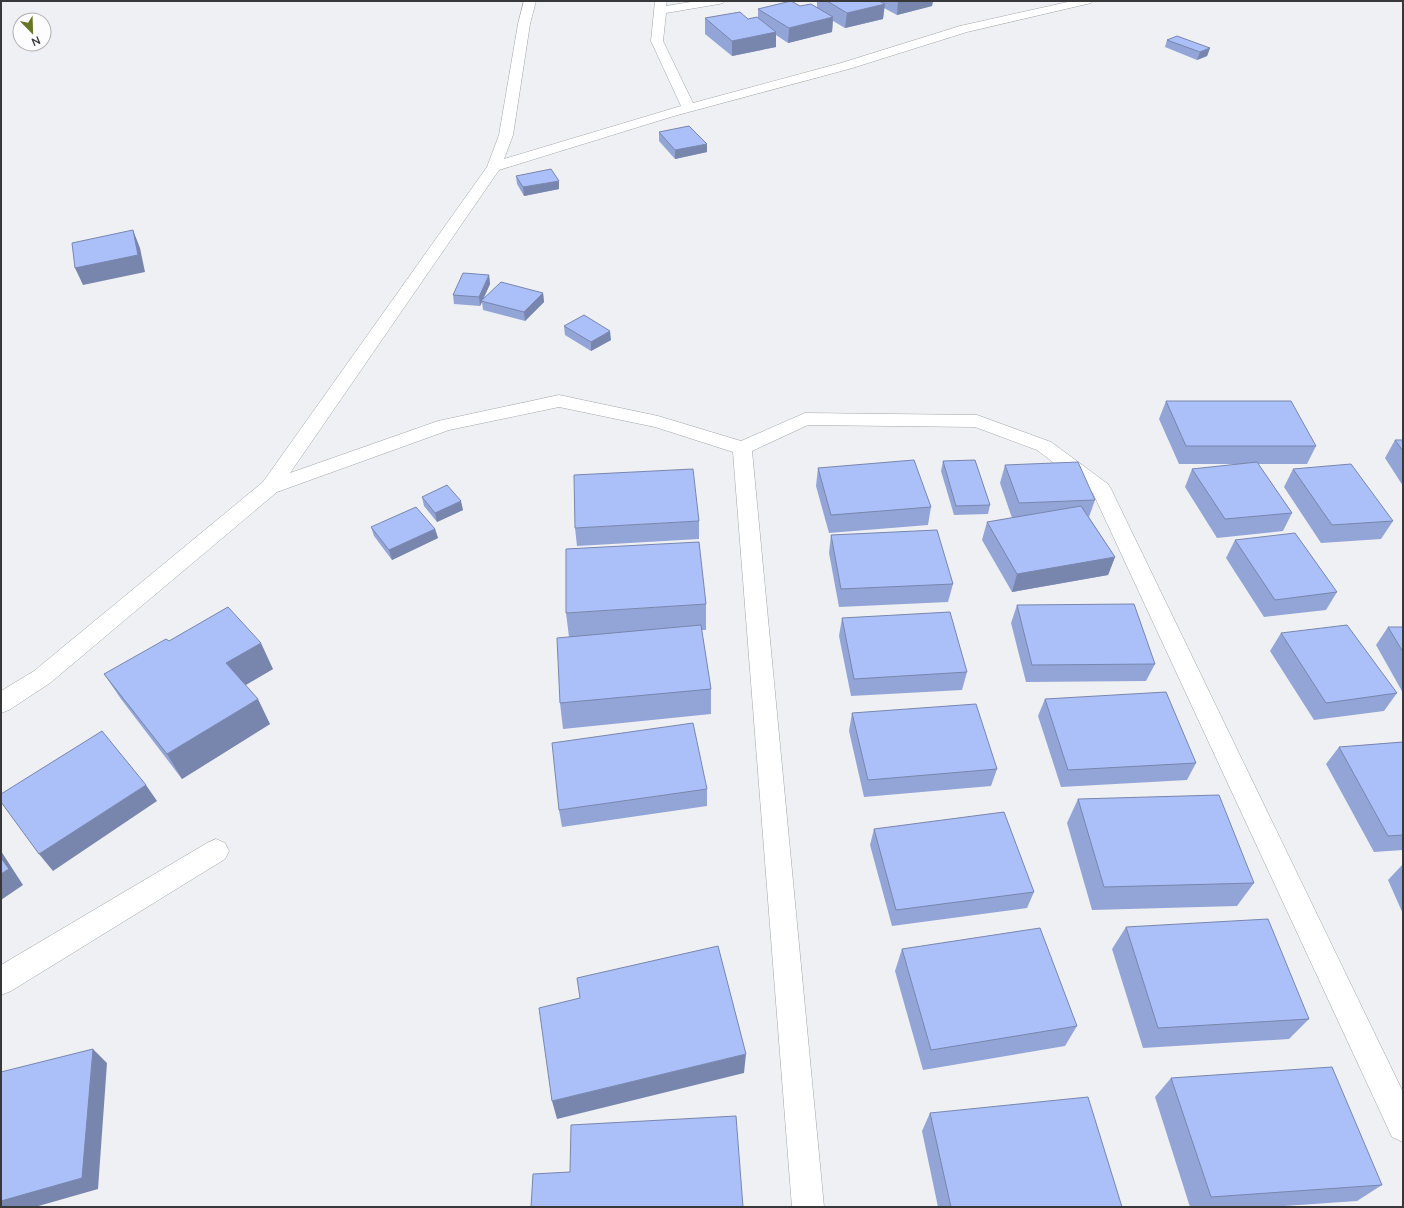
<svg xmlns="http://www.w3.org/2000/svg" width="1404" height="1208" font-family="Mulish,sans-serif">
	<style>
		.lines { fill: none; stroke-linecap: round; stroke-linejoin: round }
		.minor-casing { stroke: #a3a5a8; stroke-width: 1 }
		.minor { fill: #fff; fill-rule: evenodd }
		.wall { fill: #93a5d6 }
		.shaded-wall { fill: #7886ae }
		.building { fill: #abc0f9; stroke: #7886ae }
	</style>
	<rect width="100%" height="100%" fill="#eff0f4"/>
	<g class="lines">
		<!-- minor casing -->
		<g class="minor-casing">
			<path id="minor" d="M524,1H536L530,24L513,135L504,159L681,106L651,41L655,1H667L666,6L697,1H725L723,3L719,4L666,13L663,41L693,103L841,63L960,26L1072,1H1093L1091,3L1087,4L967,32L849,69L674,116L499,170L290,473L438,421L559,395L658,416L741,441L805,413L977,415L1051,442L1108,484L1111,489L1403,1092V1142L1392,1137L1093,493L1037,450L975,427L808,425L752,451L824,1207H792L733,452L655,427L559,407L449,430L277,492L50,683L9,710L1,713V691L34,671L263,482L487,167L499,135L518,24Z
				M216,839L225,843L229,851L225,859L11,991L1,995V965L207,843Z"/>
		</g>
		<!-- minor -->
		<use href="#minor" class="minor"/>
	</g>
	<!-- wall -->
	<path class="wall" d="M817,1H933L932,6L897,15L884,8L883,19L845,28L833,21L832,32L788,43L776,35V47L732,56L705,34V18L748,19L758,18V9L800,6L817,7Z
		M1167,40L1210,48L1207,56L1197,60L1165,47Z
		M659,132L707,152L675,159L659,141Z
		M516,176L559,189L524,196L517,184Z
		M489,275L490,284L483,300L543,293L544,302L525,321L483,310L482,302L480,306L454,304L453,295Z
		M564,326L611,340L591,351L565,335Z
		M1166,401L1316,446L1307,464H1258L1292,513L1283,531L1217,538L1185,487L1192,469L1243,464H1179L1159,419Z
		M1395,440H1403V486L1385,458Z
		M943,461L990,505L988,514L954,515L941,471Z
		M1005,465L1095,500L1089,517L1115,557L1108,575L1012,592L982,540L987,522L1012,518L1000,483Z
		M818,468L931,507L928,525L829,533L816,486Z
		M1293,469L1393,521L1381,539L1321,543L1284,487Z
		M422,497L463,510L437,522L424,506Z
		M699,521V539L577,546L575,528Z
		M371,527L435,529L438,538L392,560L374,536Z
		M831,535L953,584L948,602L839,607L829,553Z
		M1235,540L1337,592L1326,610L1264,617L1226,558Z
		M706,604V630H701L711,689V714L563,729L560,703L569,637L566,613Z
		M1017,605L1155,664L1146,681L1026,682L1011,623Z
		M842,618L967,672L962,690L851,696L839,636Z
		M1388,627H1403V693L1376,645Z
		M1281,633L1397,693L1384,711L1314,720L1270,651Z
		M169,641L273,669L245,685L270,724L182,779L121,699L104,674Z
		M1045,699L1196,763L1187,780L1061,787L1038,716Z
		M852,713L997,769L991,786L864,797L849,731Z
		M1403,742V850L1374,852L1326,764L1339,747Z
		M707,789V806L562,827L559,810Z
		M1078,799L1254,883L1237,906L1092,910L1067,823Z
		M874,829L1034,892L1027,908L892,926L870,845Z
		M1403,864V914L1388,880Z
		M1126,927L1309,1019L1289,1039L1143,1048L1112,949Z
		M902,949L1077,1026L1065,1046L923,1070L895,971Z
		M1171,1078L1382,1185L1357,1201L1270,1207H1190L1155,1097Z
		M930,1113L1122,1207H938L922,1131Z"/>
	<!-- shaded-wall -->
	<path class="shaded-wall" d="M898,1H933L932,6L897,15Z
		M885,4L883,19L845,28L847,13Z
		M833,17L832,32L788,43L789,28Z
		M776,32V47L732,56V41Z
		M1210,48L1207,56L1197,60L1200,52Z
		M707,144V152L675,159V150Z
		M559,181V189L524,196L523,187Z
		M133,230L140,248L145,272L83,285L75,268Z
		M489,275L490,284L482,301H481L482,302L480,306L479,297Z
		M543,293L544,302L525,321L524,312Z
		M610,331L611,340L591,351V342Z
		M461,501L463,510L437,522L435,513Z
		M435,529L438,538L392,560L389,550Z
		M1115,557L1108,575L1012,592L1017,574Z
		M261,643L273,669L239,689L226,663Z
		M258,699L270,724L182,779L167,754Z
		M146,785L157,801L53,871L39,854Z
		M1,851L23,885L1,900Z
		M93,1049L107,1063L98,1189L35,1207H1V1201Z
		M746,1054L744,1073L557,1119L552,1101Z"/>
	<!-- building -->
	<path class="building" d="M791,1L800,6L811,4L833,17L789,28L758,9Z
		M827,1H879L885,4L847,13Z
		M740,12L748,19L757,17L776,32L732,41L705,18Z
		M1177,36L1210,48L1200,52L1167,40Z
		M689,126L707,144L675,150L659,132Z
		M551,169L559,181L523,187L516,176Z
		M133,230L138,255L75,268L72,243Z
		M463,273L489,275L479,297L453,295Z
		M501,282L543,293L524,312L481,301Z
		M584,315L610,331L591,342L564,326Z
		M1166,401H1291L1316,446H1186Z
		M1395,440H1403V451Z
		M914,460L931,507L831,515L818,468Z
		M975,460L990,505L956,506L943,461Z
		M1078,462L1095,500L1019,503L1005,465Z
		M1257,462L1292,513L1225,519L1192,469Z
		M1351,464L1393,521L1332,525L1293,469Z
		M693,469L699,521L575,528L574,475Z
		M447,485L461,501L435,513L422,497Z
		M1081,506L1115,557L1017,574L987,522Z
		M416,507L435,529L389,550L371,527Z
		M937,530L953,584L841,589L831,535Z
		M1295,533L1337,592L1275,600L1235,540Z
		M699,542L706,604L566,613V549Z
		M1134,604L1155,664L1032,665L1017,605Z
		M228,607L261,643L226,663L258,699L167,754L104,674L166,639L169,641Z
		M950,612L967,672L854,679L842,618Z
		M701,625L711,689L560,703L557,638Z
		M1347,625L1397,693L1326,703L1281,633Z
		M1388,627H1403V652Z
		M1166,692L1196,763L1068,770L1045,699Z
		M976,704L997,769L868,780L852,713Z
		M693,723L707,789L559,810L552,743Z
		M102,731L146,785L39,854L1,802V794Z
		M1403,742V835L1388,836L1339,747Z
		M1219,795L1254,883L1104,887L1078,799Z
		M1004,812L1034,892L896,910L874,829Z
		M1,858L9,869L1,874Z
		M1268,919L1309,1019L1158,1028L1126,927Z
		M1040,928L1077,1026L931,1050L902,949Z
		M718,946L746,1054L552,1101L539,1008L580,998L577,978Z
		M93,1049L82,1178L1,1201V1072Z
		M1332,1067L1382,1185L1211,1197L1171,1078Z
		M1088,1097L1122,1207H951L930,1113Z
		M736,1116L743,1207H531L533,1174L570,1172L571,1125Z"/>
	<!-- border -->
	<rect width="1404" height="1208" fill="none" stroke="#38383a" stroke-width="4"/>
	<!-- north arrow -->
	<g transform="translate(32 32) rotate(157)"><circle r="19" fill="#fdfdff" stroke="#aeaeb0"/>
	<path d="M0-3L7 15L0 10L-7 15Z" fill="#677624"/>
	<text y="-6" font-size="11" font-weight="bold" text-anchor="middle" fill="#38383a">N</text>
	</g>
</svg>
